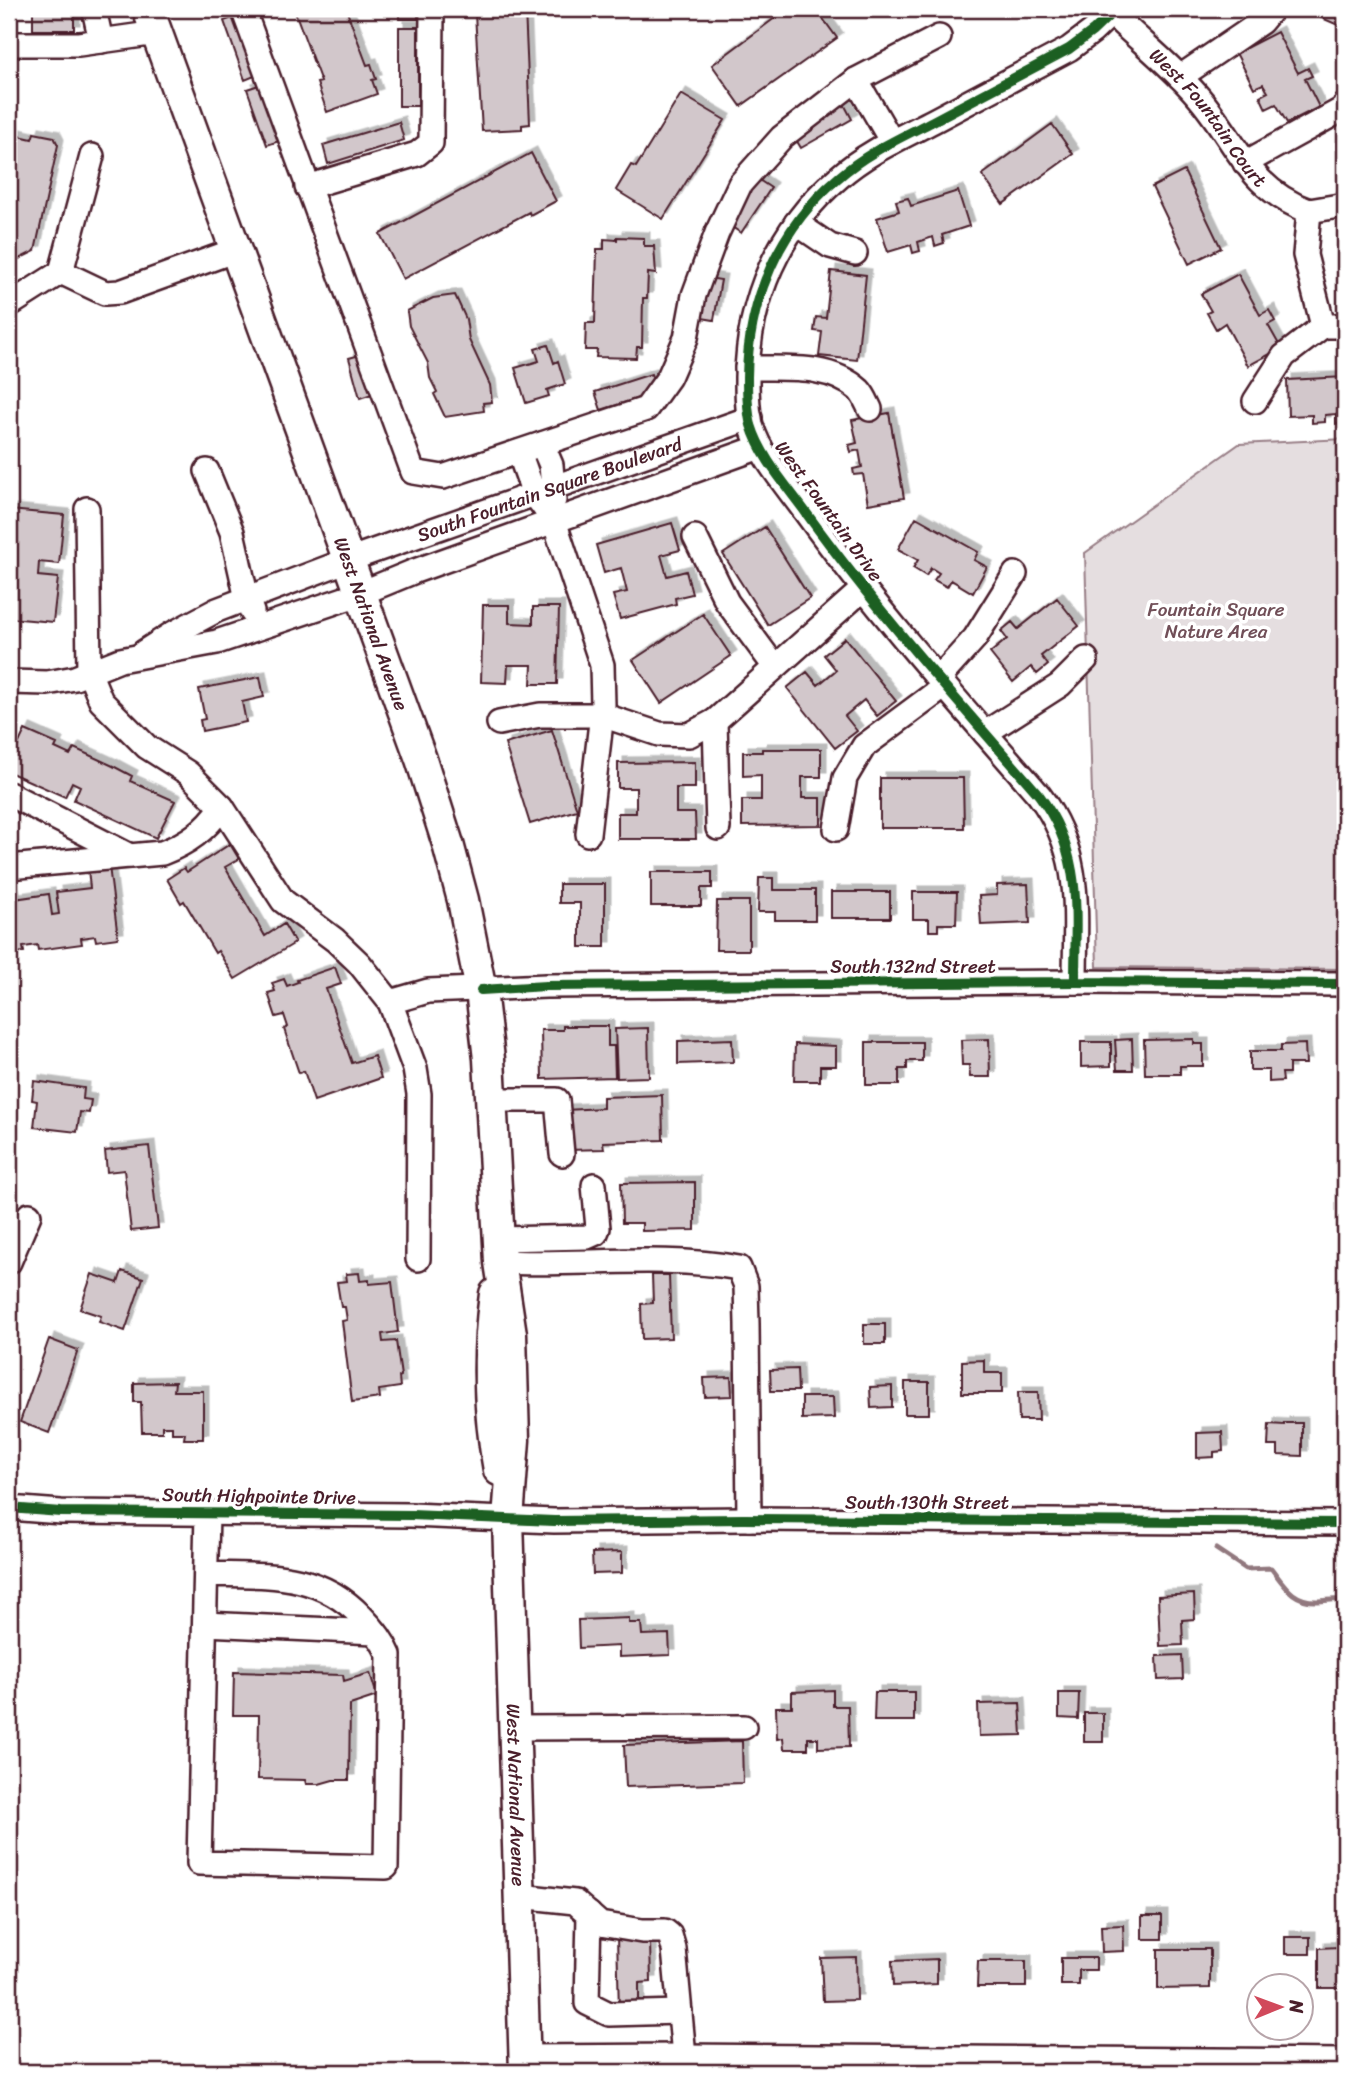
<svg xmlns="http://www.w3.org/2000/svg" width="1354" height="2081" font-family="Sriracha,sans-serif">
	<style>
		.green { fill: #e5dee0; stroke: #987e86; stroke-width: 2 }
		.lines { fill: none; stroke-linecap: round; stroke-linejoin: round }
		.stream { stroke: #91787e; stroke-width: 5 }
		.building { fill: #d2c7cb; stroke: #4a1f2b; stroke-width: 2; filter: url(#shadow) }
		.minor-casing { stroke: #4a1f2b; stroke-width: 28 }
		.major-casing { stroke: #4a1f2b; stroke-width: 35 }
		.minor { stroke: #fff; stroke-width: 23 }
		.major { stroke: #fff; stroke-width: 30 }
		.cycleway-casing { stroke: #fff; stroke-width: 15 }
		.cycleway { stroke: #1b5e20; stroke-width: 10 }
		.labels { text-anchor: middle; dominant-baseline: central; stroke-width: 7; stroke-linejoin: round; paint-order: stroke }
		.street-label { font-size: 19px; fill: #4a1f2b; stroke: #fff }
		.park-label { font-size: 19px; fill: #714f58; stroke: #fff }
	</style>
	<defs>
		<filter id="shadow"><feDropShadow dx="5.5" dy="-5.5" stdDeviation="0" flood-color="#0004"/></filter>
	</defs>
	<rect width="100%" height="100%" fill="#fff"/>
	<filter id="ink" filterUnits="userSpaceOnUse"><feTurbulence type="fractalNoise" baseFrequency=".0143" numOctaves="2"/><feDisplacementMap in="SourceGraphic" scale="14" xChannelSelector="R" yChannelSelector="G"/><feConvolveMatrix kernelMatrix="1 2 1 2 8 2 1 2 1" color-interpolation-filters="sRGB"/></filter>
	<g filter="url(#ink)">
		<!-- green -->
		<path class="green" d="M1345,439V969L1097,967L1085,553L1239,444Z"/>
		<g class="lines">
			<!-- stream -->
			<path class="stream" d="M1216,1549L1246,1569L1271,1568C1285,1586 1293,1602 1318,1601C1330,1601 1334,1597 1345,1603"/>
		</g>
		<!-- building -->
		<path class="building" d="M33,9H74V30H33Z
			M294,9H346L367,65L371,64L376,79L372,80L377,94L327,112L317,83L321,82Z
			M399,9H418V19H399Z
			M470,9H525L530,124L522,125V129L482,131L475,14H470Z
			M787,9H816L837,38L741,106L712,65Z
			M865,9H953L865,11Z
			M1301,9H1345V28Z
			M241,15L262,73L245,80L224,21Z
			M399,27H418V106H399Z
			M1277,32L1298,73L1308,68L1312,76L1305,79L1319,107L1287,123L1276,104L1266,109L1260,96L1268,92L1263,84L1254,88L1236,53Z
			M265,83L285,139L267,145L247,89Z
			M681,94L725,120L663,219L616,190L631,165L636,167Z
			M844,104L852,119L801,148L792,133Z
			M399,122L404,140L328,164L323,145Z
			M1052,124L1073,154L1003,204L982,175Z
			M34,133L54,137L58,145L35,251L9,264V163L15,135L32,139Z
			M531,153L556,201L530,215L529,212L403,279L380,234Z
			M1184,171L1221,248L1189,264L1152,187Z
			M756,178L771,188L741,233L726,223Z
			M958,191L969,226L942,235L944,243L935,246L933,237L918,242L920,251L913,253L911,245L888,252L877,218L899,211L896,201L908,198L911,206Z
			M617,237L644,238V246H654L656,274L648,273L647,298H643L642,347H637L636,358L596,357L597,350H585L586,323H595L597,249H604V239L617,240Z
			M831,271L866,275L857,360L819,356L822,332L814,331L816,317L826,318Z
			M1238,274L1260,315L1269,310L1275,321L1268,325L1281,348L1248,366L1225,323L1216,329L1207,313L1211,311L1201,294Z
			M702,277L721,280L714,320L696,317Z
			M455,295L466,319L469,340L490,385L492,402L483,403L484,411L445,417L434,394L437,392L430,378L428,363L409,326L407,311L433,298Z
			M548,345L554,363L558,361L565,384L547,390L549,396L526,403L515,368L539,361L535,349Z
			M367,353L378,392L360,398L349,358Z
			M651,374L657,392L601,410L595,392Z
			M1345,377V423L1336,424V414L1325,415V422L1312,423V415L1288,416L1287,380Z
			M889,413L904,498L868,504L863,474L854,475L853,469L862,467L859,450L851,452L849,445L857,443L852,420Z
			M9,510L64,515L59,564L39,562L38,576L58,578L53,622L9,618Z
			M916,517L978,552L974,560L987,567L973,593L951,580L947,587L934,580L939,573L931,568L926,576L913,568L918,560L898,549Z
			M672,523L680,550L661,555L667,576L686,571L692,594L675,598L676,604L620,619L613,595L627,592L621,568L604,573L596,545Z
			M765,527L810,598L768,625L723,554Z
			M1057,598L1079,626L1041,656L1048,665L1037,674L1031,667L1013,682L990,653L1007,639L1001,631L1012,622L1018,629Z
			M483,605H509V623L533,624V607H559L557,684H531L532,665H508L507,683L481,682Z
			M703,614L731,656L661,703L633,660Z
			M845,638L896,701L877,716L864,700L845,716L857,731L835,748L787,688L807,672L818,685L836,670L824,655Z
			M260,677L264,697L242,702L246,722L202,731L200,720L205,719L199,689Z
			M25,730L57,744L55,748L70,755L74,748L113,766L132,776L130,781L175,801L156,838L74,800L80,786L72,782L65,797L9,772V764Z
			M552,730L577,810L530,824L505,744Z
			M762,749H821V777H802V798H821V825L742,826V800H761V775L743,776V752H762Z
			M695,762V788H676V813H695L696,839H618V813H636V788H618V763Z
			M880,778H963L964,828H880Z
			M230,844L239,859L225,867L265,936L284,924L295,943L235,979L218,951L215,953L184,901L181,903L167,879L184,868L187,872Z
			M109,866L118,938L96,941L95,936L81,938L82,944L38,950L37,945L23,947L24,952L9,954V881H11L14,899L49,894L52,915L59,914L56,892L90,888L88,869Z
			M651,872H712V888H701V906H651Z
			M759,878H773V890H815V920H775V912H758Z
			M559,884H605V947H580V903H559Z
			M1028,884L1030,923L981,925L979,896L997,895V885Z
			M831,892H890V918H831Z
			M913,892H957L956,924H938V931H929V919H913Z
			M717,901H749V950H716Z
			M335,967L341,984L326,989L352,1063L374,1056L381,1078L314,1101L304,1071L299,1073L284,1029L288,1027L284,1015L276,1017L268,993L275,991L272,983L284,979L287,986L298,982L297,980Z
			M563,1026H608V1046H614L615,1077L542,1079L541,1030H563Z
			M648,1028L649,1077L617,1078L615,1029Z
			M732,1039L733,1062L678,1064V1041Z
			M989,1039L990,1077H970L969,1065H962L961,1040Z
			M1132,1039L1133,1070H1117L1115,1040Z
			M1194,1039V1044H1203V1066H1180V1074H1145L1144,1040Z
			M866,1042H922V1061H907V1069H899V1085H866Z
			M1081,1042H1111V1066L1081,1067Z
			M795,1044L836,1046V1066H820V1081H794Z
			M1305,1044L1306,1064H1289V1073H1282L1283,1081L1269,1082V1070H1250V1051H1281V1045Z
			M34,1081L84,1088L83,1099L91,1100L89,1113L80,1112L77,1132L34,1127L37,1101L32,1100Z
			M662,1095L663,1140L603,1142L604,1149L567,1150L565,1110L603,1108V1097Z
			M149,1146L158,1228L131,1231L124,1170L107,1172L105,1151Z
			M695,1182V1230L642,1231V1223H622L621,1183Z
			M122,1271L143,1278L125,1331L99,1322L101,1316L80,1309L92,1274L118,1283Z
			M359,1273L360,1281L369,1280V1284L392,1282L398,1332L382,1334L383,1342L396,1341L401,1376L399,1377L400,1387L379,1390L380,1398L352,1402L342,1321L347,1320L345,1307H341L337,1282L347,1281L346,1274Z
			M652,1275H669L671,1338L642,1339L641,1304L653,1303Z
			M864,1324H885V1344H864Z
			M49,1339L78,1350L49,1433L20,1422Z
			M984,1360V1373H1002V1393H962V1361Z
			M797,1369L798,1391H771L770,1370Z
			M731,1377L732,1396L705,1397L704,1378Z
			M175,1382L174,1391H203V1439H184L185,1433H172V1426H162V1432H142L141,1402H134V1383Z
			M905,1382H929V1414H905Z
			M892,1386V1407L871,1408L870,1387Z
			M1018,1392H1038L1039,1420H1019Z
			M802,1397H833L834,1418L802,1419Z
			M1284,1423H1302V1456L1278,1455V1446H1268L1269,1424L1284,1425Z
			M1222,1432L1223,1451L1214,1452V1457L1197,1458V1433Z
			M622,1552V1573L593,1574L592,1553Z
			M1194,1594L1195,1619L1182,1620L1183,1645L1160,1646L1158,1596Z
			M629,1618V1623H641L642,1635L669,1634L670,1655L619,1657V1646L579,1648L578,1620Z
			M1182,1655L1183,1679L1158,1680L1157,1656Z
			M234,1672L343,1675L344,1681L370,1673L377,1696L350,1705L349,1780H333L319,1784H306L305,1780L258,1779L259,1715H233Z
			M833,1690V1706H848L849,1747L818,1748V1738H808V1749H784L783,1738L777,1739L776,1707H792V1692Z
			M875,1692H914V1721H874Z
			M1059,1693H1079L1078,1719L1059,1718Z
			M1020,1703L1022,1735L979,1736L978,1704Z
			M1084,1713H1103V1742H1084Z
			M742,1741L743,1783L626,1787L624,1745Z
			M1142,1916H1162V1939H1142Z
			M1123,1925L1124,1951L1102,1952L1101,1926Z
			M617,1936L650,1941L651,1982L639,1983V2009L619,2010Z
			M1285,1937H1310V1954H1285Z
			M1339,1947V1988H1319V1948Z
			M1158,1949H1210V1988L1158,1989Z
			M856,1957L857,2000L823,2001L821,1958Z
			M1061,1958H1096V1970H1079V1985H1061Z
			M937,1959V1984L893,1986L892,1961Z
			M978,1961H1026V1987H977Z"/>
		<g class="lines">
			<!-- minor casing -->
			<g class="minor-casing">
				<g id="minor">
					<path d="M94,9L101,41"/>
					<path d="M243,9L413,472L443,477L646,409L669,377L686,338L694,295L717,233L740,184L782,137L856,80L939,37"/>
					<path id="s1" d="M1107,9C1136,38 1169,63 1196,94C1237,140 1246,188 1309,211"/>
					<path d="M9,44H79L157,33"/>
					<path d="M1180,77L1261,22L1272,9"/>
					<path d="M856,80L892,142"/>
					<path d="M1245,163L1343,109L1345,105"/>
					<path d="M307,187L417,154L431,143L432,9"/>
					<path d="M1309,211L1305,255L1323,326"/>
					<path d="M1309,211L1345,205"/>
					<path d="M796,223L830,246L855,253"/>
					<path d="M61,272L92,156"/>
					<path d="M9,305L61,272L105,293L120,292L236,250"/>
					<path d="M747,368C785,369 829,363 859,390C864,395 867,403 870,409"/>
					<path d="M1255,401L1284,356L1323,326H1345"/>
					<path d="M542,444L551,465L554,500"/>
					<path d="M519,452L534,494L554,521L602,665L603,705L588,834"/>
					<path d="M207,471L232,532L247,599L252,612"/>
					<path d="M695,537L727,602L775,667"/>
					<path id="s2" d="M144,652L172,634L217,610L348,560L750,418"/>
					<path d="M939,678L975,638L1015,574"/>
					<path d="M9,682L47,683L75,678L120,660L217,642L359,594L415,571L760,447"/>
					<path d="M715,721L718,828"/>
					<path d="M499,723L540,715H602L659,734L689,735L715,721L863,589"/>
					<path d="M985,733L1060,685L1086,659"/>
					<path d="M9,794L130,856"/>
					<path d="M222,807L283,901L335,940L359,963L390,1002"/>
					<path d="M836,829L845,778L864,746L945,686"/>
					<path d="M9,867L162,853C188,843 206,830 222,807L188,773L147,747L101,701L89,672L87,509"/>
					<path d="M1075,982C1075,912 1084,855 1039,795C959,703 878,612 807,514C787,486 761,458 751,425C747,410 747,393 747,377C748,300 779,228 838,178C866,153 900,138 933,121C978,97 1023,73 1069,49L1093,31L1116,9"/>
					<path d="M491,1100H557L562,1154"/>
					<path d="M499,1239L587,1237L596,1233L598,1228L594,1185"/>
					<path d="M418,1259L419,1094L415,1069L390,1002L428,991L546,986L1075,982L1345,984"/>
					<path d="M9,1262L29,1215"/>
					<path d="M500,1262C579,1266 661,1254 739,1268L746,1286L747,1324L749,1519"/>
					<path d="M9,1508L61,1512L411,1515L554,1521L744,1519L1345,1523"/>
					<path d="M206,1574C265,1576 317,1570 361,1616C373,1628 383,1640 389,1655L386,1867L199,1863L207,1513"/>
					<path d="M205,1624L375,1632"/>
					<path d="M515,1728L744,1727"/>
					<path d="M520,1896L575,1902L600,1924L642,1931H665L670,1935L674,1949L684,2056"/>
					<path d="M589,1914L587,2003L609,2014L680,2012"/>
					<path d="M524,2057L684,2056L1345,2061"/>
				</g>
			</g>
			<!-- major casing -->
			<g class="major-casing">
				<g id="major">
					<path id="s3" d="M148,9L421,759L448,844L463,900L481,990L489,1059L500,1262L511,1334L514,1440L508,1519L525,2072"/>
					<path d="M495,1294C487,1353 488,1412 499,1470"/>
				</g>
			</g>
			<!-- minor -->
			<use href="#minor" class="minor"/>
			<!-- major -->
			<use href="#major" class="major"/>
			<!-- cycleway casing -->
			<g class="cycleway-casing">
				<path id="cycleway" d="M1075,982C1075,912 1084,855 1039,795C959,703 878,612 807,514C787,486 761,458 751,425C747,410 747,393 747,377C748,300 779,228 838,178C866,153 900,138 933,121C978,97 1023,73 1069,49L1093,31L1116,9
					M481,990L546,986L1075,982L1345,984
					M9,1508L61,1512L411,1515L554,1521L744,1519L1345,1523"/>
			</g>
			<!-- cycleway -->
			<use href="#cycleway" class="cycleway"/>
		</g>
	</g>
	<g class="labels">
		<!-- street labels -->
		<g class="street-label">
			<text stroke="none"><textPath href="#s1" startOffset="149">West Fountain Court</textPath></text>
			<text stroke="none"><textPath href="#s2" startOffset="438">South Fountain Square Boulevard</textPath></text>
			<text transform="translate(829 511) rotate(54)">West Fountain Drive</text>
			<text stroke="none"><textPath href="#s3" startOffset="654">West National Avenue</textPath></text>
			<text x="913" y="966">South 132nd Street</text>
			<text transform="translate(259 1496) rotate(1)">South Highpointe Drive</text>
			<text x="927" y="1502">South 130th Street</text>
			<text stroke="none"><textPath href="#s3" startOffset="1844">West National Avenue</textPath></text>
		</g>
		<!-- park labels -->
		<g class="park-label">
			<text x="1216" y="609">Fountain Square<tspan x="1216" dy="22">Nature Area</tspan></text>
		</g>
	</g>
	<!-- margin -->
	<rect width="1354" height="2081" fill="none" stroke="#fff" stroke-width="35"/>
	<rect x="18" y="18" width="1319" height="2046" fill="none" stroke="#4a1f2b" stroke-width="2.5" filter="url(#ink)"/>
	<!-- north arrow -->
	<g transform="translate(1280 2007) rotate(89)"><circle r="33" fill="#ffffff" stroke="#b7a5aa" stroke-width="2"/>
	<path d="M0-5L12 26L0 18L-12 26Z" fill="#d1495b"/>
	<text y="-10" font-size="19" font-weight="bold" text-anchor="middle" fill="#4a1f2b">N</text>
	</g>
</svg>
